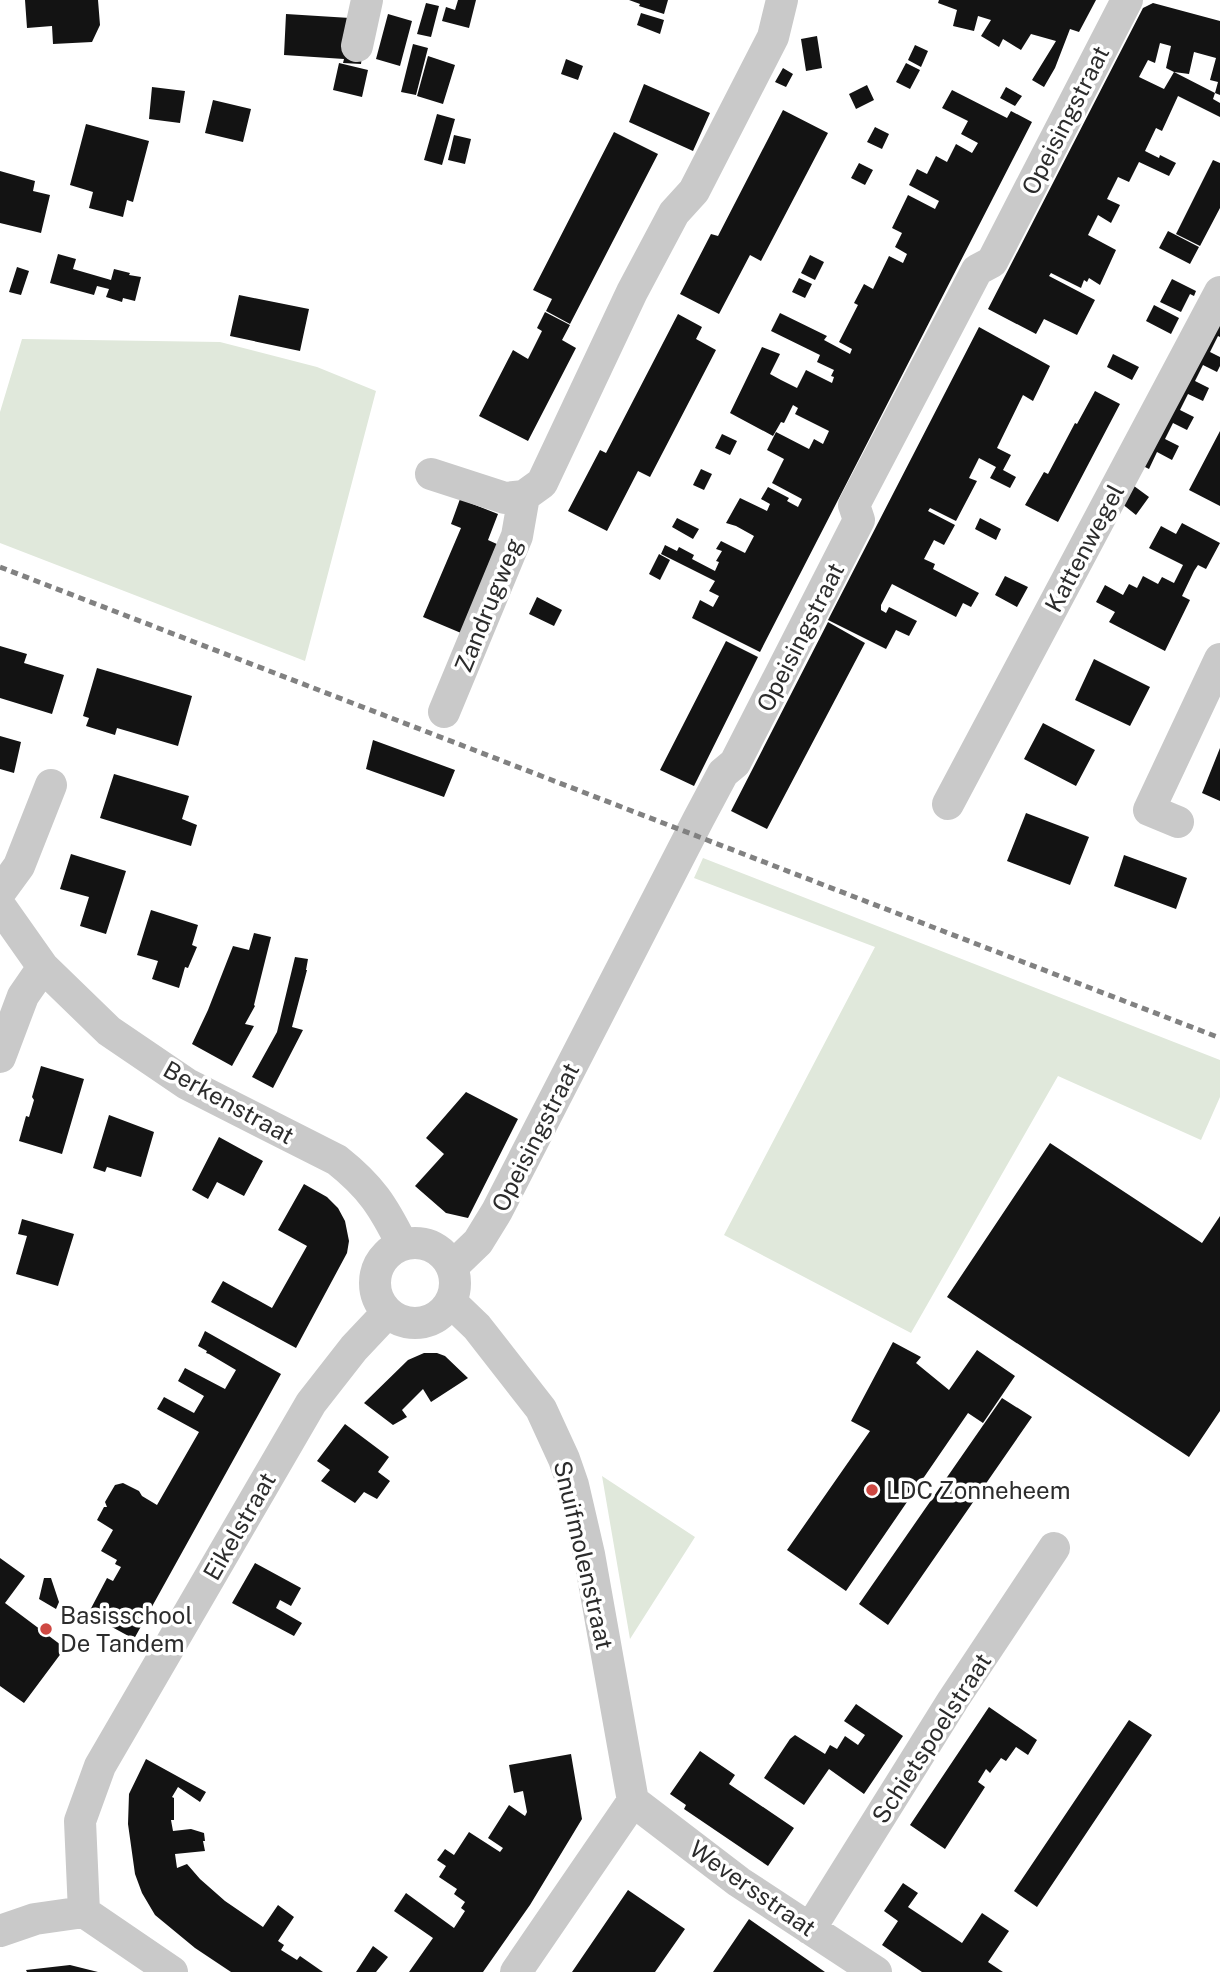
<svg xmlns="http://www.w3.org/2000/svg" width="1220" height="1972" font-family="'Public Sans',sans-serif">
	<style>
		.green { fill: #e0e8db }
		.building { fill: #131313; fill-rule: evenodd }
		.lines { fill: none; stroke-linecap: round; stroke-linejoin: round }
		.minor { stroke: #c9c9c9; stroke-width: 32 }
		.rail { stroke: #818181; stroke-width: 5; stroke-dasharray: 7 5; stroke-linecap: butt }
		.poi-dot { fill: #ce4842; stroke: #fff; stroke-width: 2.5 }
		.labels { text-anchor: middle; dominant-baseline: central; stroke-width: 7; stroke-linejoin: round; paint-order: stroke }
		.street-label { font-size: 24px; fill: #2c2c2c; stroke: #fff }
		.poi-label { font-size: 24px; fill: #2c2c2c; stroke: #fff; text-anchor: start }
	</style>
	<rect width="100%" height="100%" fill="#fff"/>
	<!-- green -->
	<path class="green" d="M22,339L220,342L317,367L376,391L305,661L0,543V412Z
		M703,858L1220,1060V1097L1201,1140L1058,1076L911,1333L724,1235L875,947L694,878Z
		M602,1476L695,1537L630,1639Z"/>
	<!-- building -->
	<path class="building" d="M25,0H98L100,25L92,42L53,44L52,26L27,28Z
		M458,0H476L469,28L442,21L446,7L455,10Z
		M629,0H668L664,14L639,6L640,4Z
		M939,0H1096L1079,32L1070,29L1055,68L1044,87L1032,80L1056,41L1031,34L1021,50L1003,39L999,47L981,36L991,20L978,16L974,31L953,26L957,10L938,3Z
		M426,3L439,6L431,37L417,34Z
		M1153,3L1220,21V95L1215,93L1213,99L1220,103V117L1178,96L1162,131L1156,128L1145,151L1159,158L1160,155L1176,163L1169,176L1139,162L1129,182L1118,177L1107,199L1120,205L1111,223L1098,215L1088,235L1116,250L1100,285L1089,278L1087,282L1084,280L1081,288L1051,273L1049,276L1095,300L1077,335L1044,319L1036,334L988,309L1143,8ZM1160,43L1171,46L1166,68L1174,72L1189,74L1194,52L1216,58L1210,80L1218,82L1215,93L1174,72L1164,89L1139,77L1148,60L1155,63Z
		M641,13L664,20L660,34L637,25Z
		M286,14L350,18L363,47L361,64L343,63L344,59L284,55Z
		M388,14L412,21L400,66L376,59Z
		M817,36L822,68L806,71L801,39Z
		M413,44L428,48L416,95L401,92Z
		M915,45L928,51L921,67L908,60Z
		M428,56L455,65L443,104L417,96Z
		M566,59L583,66L578,80L561,74Z
		M339,63L368,70L362,97L333,90Z
		M906,63L920,70L910,89L896,82Z
		M783,68L793,74L786,87L775,82Z
		M644,84L710,113L693,151L629,122Z
		M867,85L874,100L856,109L849,94Z
		M152,87L185,91L180,123L149,119Z
		M1006,87L1022,96L1015,106L1000,98Z
		M952,90L1007,118L1011,111L1032,122L760,652L692,618L700,600L713,607L719,596L709,591L715,581L661,554L665,545L677,551L679,547L694,555L692,559L715,571L719,562L716,561L722,551L716,549L721,541L745,553L754,536L736,526L726,523L740,498L767,511L770,504L761,499L768,487L789,498L787,501L798,507L802,499L772,483L784,459L767,450L776,432L809,449L814,439L823,444L829,431L795,414L798,408L793,405L784,423L781,422L773,436L730,413L762,347L780,354L770,374L781,380L797,388L806,370L832,383L834,377L831,376L834,370L817,362L820,355L771,331L780,313L827,336L824,340L850,354L852,349L839,342L858,305L854,303L864,284L873,289L889,256L903,263L907,254L895,247L902,233L892,228L908,195L935,209L939,201L909,185L917,169L927,174L936,156L947,162L956,144L972,153L978,143L961,134L968,121L942,108Z
		M213,100L251,109L243,142L205,133Z
		M783,110L828,133L761,261L750,255L719,314L680,294L711,234L718,236Z
		M437,114L455,119L442,165L424,160Z
		M86,124L149,141L133,202L127,200L123,217L89,208L93,192L70,185Z
		M875,127L889,134L882,149L867,142Z
		M614,132L658,154L570,324L546,311L552,299L533,290Z
		M454,135L471,139L465,164L448,160Z
		M1213,160L1220,163V208L1200,246L1176,234Z
		M859,163L873,170L865,185L851,178Z
		M0,171L35,181L33,191L50,195L41,233L0,223Z
		M1168,231L1199,247L1190,264L1159,248Z
		M58,254L76,259L73,269L111,280L114,269L130,273L129,275L141,277L135,301L123,298L122,302L106,297L109,289L97,286L94,295L50,283Z
		M810,255L824,262L815,280L801,273Z
		M17,267L29,271L21,295L9,292Z
		M799,278L812,284L805,298L792,292Z
		M1172,279L1196,291L1194,296L1190,294L1181,312L1160,302Z
		M239,295L309,309L300,351L230,336Z
		M1154,305L1179,318L1171,334L1146,321Z
		M1220,308V337L1218,336L1210,352L1220,357V366L1217,372L1203,365L1195,381L1209,388L1203,401L1188,394L1180,410L1194,417L1187,430L1173,423L1165,439L1179,446L1172,460L1157,452L1149,469L1139,464Z
		M545,312L570,325L562,340L576,348L528,441L479,416L513,350L528,359L542,331L537,328Z
		M678,314L702,327L696,339L716,350L650,477L638,471L607,531L568,511L600,450L606,453Z
		M979,327L1050,366L1033,401L1023,395L997,448L1011,455L1003,470L1016,477L1010,488L990,478L996,467L979,458L969,478L977,481L956,521L930,508L928,511L955,525L944,545L934,540L924,559L935,564L933,569L979,593L971,607L963,603L956,617L892,584L881,605V610L886,613L889,607L917,621L909,636L896,630L886,649L828,620Z
		M1113,354L1139,367L1132,380L1107,367Z
		M1095,391L1120,404L1058,522L1025,505L1044,472L1048,474L1075,423L1077,424Z
		M1220,431V506L1189,490Z
		M722,434L737,441L730,455L715,448Z
		M701,469L712,474L704,490L693,485Z
		M1134,486L1149,497L1136,515L1121,503Z
		M460,499L498,514L488,540L499,545L461,633L423,617L461,528L451,524Z
		M677,518L699,529L693,539L672,527Z
		M980,518L1001,529L996,540L975,529Z
		M1182,523L1220,543L1206,569L1198,565L1194,571L1182,596L1190,600L1165,651L1109,622L1115,612L1096,602L1105,585L1123,595L1129,584L1137,588L1143,576L1158,584L1162,577L1174,583L1183,565L1149,548L1161,526L1176,534Z
		M659,554L670,560L660,580L649,574Z
		M1005,576L1028,587L1017,607L995,595Z
		M537,597L562,610L554,626L529,614Z
		M828,622L865,643L767,829L731,811Z
		M726,641L758,657L694,786L660,770Z
		M0,646L27,654L24,663L64,675L52,714L0,698Z
		M1094,659L1150,687L1130,726L1075,700Z
		M97,668L192,696L178,746L117,728L115,735L86,726L89,718L83,716Z
		M1043,723L1095,750L1076,786L1024,759Z
		M0,736L21,742L14,773L0,769Z
		M373,740L455,770L444,797L366,769Z
		M1220,748V801L1202,793Z
		M114,774L189,796L182,819L197,825L191,846L100,818Z
		M1026,813L1089,837L1070,885L1007,861Z
		M71,854L126,871L106,934L80,926L89,897L60,889Z
		M1124,855L1187,878L1176,909L1114,886Z
		M151,910L198,925L192,945L197,947L188,968L185,967L179,988L152,979L158,961L137,955Z
		M254,933L271,937L254,1005L255,1006L245,1024L254,1026L232,1066L192,1044L208,1010L233,946L249,950Z
		M295,957L308,959L306,970H307L292,1027L303,1030L273,1088L252,1077L277,1032Z
		M41,1066L84,1079L62,1154L19,1141L26,1116L29,1117L34,1100L32,1097Z
		M466,1092L518,1119L468,1218L446,1213L415,1186L444,1154L426,1138Z
		M109,1115L154,1132L141,1177L107,1167L105,1172L93,1168Z
		M219,1137L263,1161L244,1196L217,1182L208,1199L192,1190Z
		M1050,1143L1202,1243L1220,1216V1411L1189,1457L947,1297Z
		M304,1184L327,1197L338,1208L345,1221L349,1241L347,1253L296,1348L211,1302L223,1281L272,1308L307,1246L278,1230Z
		M22,1219L74,1234L58,1286L16,1274L27,1236L18,1234Z
		M205,1331L281,1374L134,1639L88,1614L107,1578L113,1581L121,1567L115,1564L117,1560L101,1551L113,1530L97,1520L104,1507H107L105,1502L115,1485L123,1483L139,1491L142,1496L157,1505L199,1432L157,1409L164,1397L194,1413L204,1396L178,1381L185,1368L225,1389L236,1370L209,1354L206,1353L207,1351L198,1346Z
		M893,1342L921,1357L916,1363L949,1390L977,1350L1015,1376L983,1423L968,1413L846,1591L787,1550L870,1431L851,1421Z
		M424,1353H437L445,1356L468,1378L431,1402L423,1389L402,1410L407,1417L393,1425L364,1403L408,1360Z
		M1002,1398L1032,1417L888,1625L859,1604Z
		M345,1424L389,1457L378,1472L390,1481L377,1499L364,1492L355,1503L321,1481L330,1470L317,1461Z
		M0,1558L25,1576L5,1603L65,1648L24,1703L0,1686Z
		M255,1563L301,1588L291,1606L280,1600L276,1608L302,1623L294,1636L232,1603Z
		M44,1578H51L59,1602L56,1609L39,1599Z
		M856,1704L903,1736L864,1794L829,1769L804,1805L764,1778L790,1739L795,1735L825,1754L830,1745L837,1749L845,1736L858,1745L865,1735L844,1721Z
		M989,1707L1037,1740L1028,1755L1016,1747L1006,1761L1001,1758L990,1773L986,1769L978,1782L985,1787L945,1849L910,1825Z
		M1129,1720L1152,1735L1037,1907L1014,1891Z
		M700,1751L735,1775L729,1784L794,1828L768,1866L684,1809L686,1805L670,1794Z
		M571,1754L582,1819L530,1905L483,1972H409L433,1938L394,1911L406,1893L454,1928L465,1911L461,1908L465,1902L454,1894L457,1889L439,1877L446,1866L437,1860L445,1849L454,1855L469,1832L500,1852L503,1848L488,1838L509,1805L525,1816L527,1812L523,1791L514,1793L509,1765Z
		M146,1759L206,1792L200,1802L178,1787L172,1797L174,1798V1820H171L173,1831L191,1829L204,1833L205,1841H203L205,1851L175,1854L177,1868L187,1864L200,1879L225,1901L263,1927L278,1905L294,1917L278,1941L284,1945L281,1950L297,1960L300,1956L323,1972H231L195,1948L155,1915L142,1893L135,1874L128,1824L129,1794Z
		M903,1883L918,1893L908,1907L962,1943L982,1913L1009,1931L988,1962L1003,1972H922L882,1945L898,1921L884,1911Z
		M628,1890L685,1929L655,1972H572Z
		M749,1919L825,1972H713Z
		M373,1946L388,1957L376,1972H356Z
		M70,1965L98,1972H27L26,1970Z"/>
	<g class="lines">
		<!-- minor -->
		<path class="minor" d="M357,46L367,0
			M431,474L505,498L524,496L542,483L632,292L674,213L694,191L773,37L782,0
			M444,712L517,536L524,496
			M948,804L1220,292
			M1178,822L1149,810L1220,659
			M0,892L19,866L51,785
			M0,906L43,967
			M0,1057L23,996L43,967L109,1031L187,1084L337,1160C371,1187 383,1206 402,1244
			M375 1283a40 40 0 1 1 80 0a40 40 0 1 1-80 0Z
			M452,1267L478,1242L497,1211L698,820L723,773L735,763L859,520L854,505L977,270L992,262L1127,0
			M451,1302L477,1327L541,1409L564,1459L573,1485L589,1554L633,1801
			M633,1801L739,1882L876,1972
			M84,1912L80,1821L100,1766L311,1403L354,1348L387,1313
			M84,1912L172,1972
			M810,1929L953,1700L1054,1548
			M0,1931L35,1919L84,1912
			M516,1972L633,1801"/>
		<!-- rail -->
		<path class="rail" d="M0,567L1220,1038"/>
	</g>
	<!-- markers -->
	<g class="poi-dot">
		<circle cx="872" cy="1490" r="7"/>
		<circle cx="46" cy="1629" r="7"/>
	</g>
	<g class="labels">
		<!-- street labels -->
		<g class="street-label">
			<text transform="translate(1065 120) rotate(-63)">Opeisingstraat</text>
			<text transform="translate(1084 548) rotate(-62)">Kattenwegel</text>
			<text transform="translate(488 605) rotate(-68)">Zandrugweg</text>
			<text transform="translate(800 637) rotate(-63)">Opeisingstraat</text>
			<text transform="translate(229 1102) rotate(29)">Berkenstraat</text>
			<text transform="translate(535 1137) rotate(-63)">Opeisingstraat</text>
			<text transform="translate(239 1526) rotate(-60)">Eikelstraat</text>
			<text transform="translate(584 1555) rotate(77)">Snuifmolenstraat</text>
			<text transform="translate(931 1738) rotate(-57)">Schietspoelstraat</text>
			<text transform="translate(753 1888) rotate(35)">Weversstraat</text>
		</g>
		<!-- poi labels -->
		<g class="poi-label">
			<text x="886" y="1490">LDC Zonneheem</text>
			<text x="60" y="1615">Basisschool<tspan x="60" dy="28">De Tandem</tspan></text>
		</g>
	</g>
</svg>
